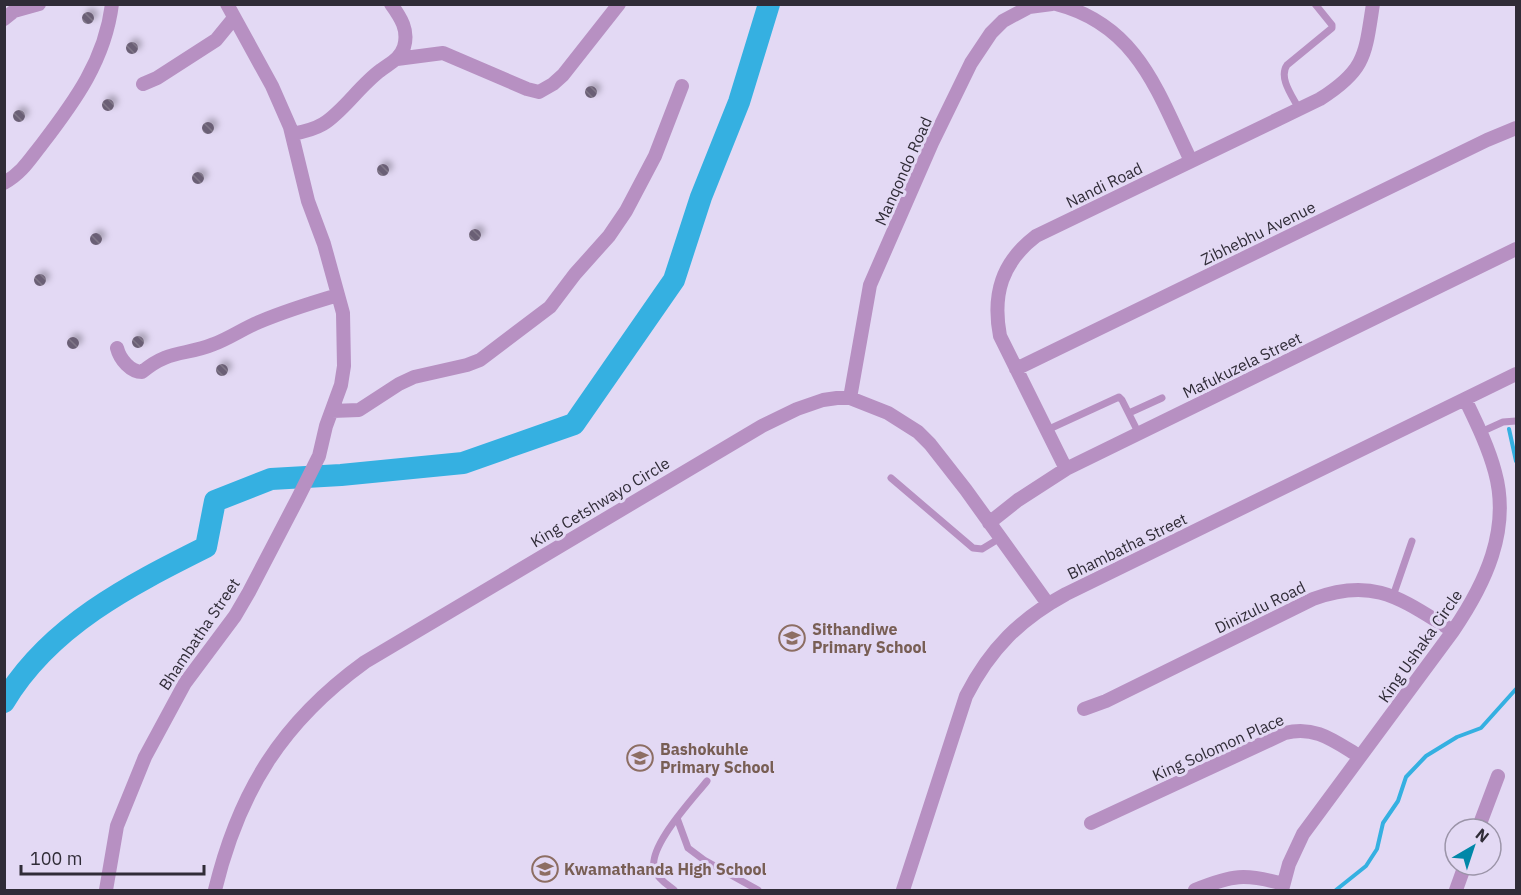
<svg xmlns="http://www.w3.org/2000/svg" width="1521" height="895" font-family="'IBM Plex Sans',sans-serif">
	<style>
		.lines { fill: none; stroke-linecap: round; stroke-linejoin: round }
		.stream { stroke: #35b0e1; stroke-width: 4 }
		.river { stroke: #35b0e1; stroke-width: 22 }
		.building { fill: url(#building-back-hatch); filter: url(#shadow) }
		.service { stroke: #b790c2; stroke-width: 7 }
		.minor { stroke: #b790c2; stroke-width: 14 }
		.labels { text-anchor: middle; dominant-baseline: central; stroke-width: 6; stroke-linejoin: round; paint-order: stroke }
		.street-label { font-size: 16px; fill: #302c37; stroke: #e3d9f4 }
		.education-label { font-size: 16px; font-weight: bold; fill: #785e54; stroke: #e3d9f4; text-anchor: start }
	</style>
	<defs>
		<pattern id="building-back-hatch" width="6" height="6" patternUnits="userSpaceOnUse" patternTransform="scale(1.5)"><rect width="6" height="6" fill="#6b5f75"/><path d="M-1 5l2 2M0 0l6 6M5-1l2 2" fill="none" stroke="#807788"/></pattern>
		<filter id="shadow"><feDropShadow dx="4" dy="-4" stdDeviation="3" flood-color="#0004"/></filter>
	</defs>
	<rect width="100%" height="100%" fill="#e3d9f4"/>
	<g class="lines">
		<!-- stream -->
		<path class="stream" d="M1509,429L1516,461
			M1336,890L1366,866L1377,849L1383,823L1398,801L1406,777L1426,756L1457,737L1481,728L1516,689"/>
		<!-- river -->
		<path class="river" d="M4,702C49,626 130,585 206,547L215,501L271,479L341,475L463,463L574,424L674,280L701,197L739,102L769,4"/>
	</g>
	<!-- building -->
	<path class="building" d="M82 18a6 6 0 1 1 12 0a6 6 0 1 1-12 0Z
		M126 48a6 6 0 1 1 12 0a6 6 0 1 1-12 0Z
		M585 92a6 6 0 1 1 12 0a6 6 0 1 1-12 0Z
		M102 105a6 6 0 1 1 12 0a6 6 0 1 1-12 0Z
		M13 116a6 6 0 1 1 12 0a6 6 0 1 1-12 0Z
		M202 128a6 6 0 1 1 12 0a6 6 0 1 1-12 0Z
		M377 170a6 6 0 1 1 12 0a6 6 0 1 1-12 0Z
		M192 178a6 6 0 1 1 12 0a6 6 0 1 1-12 0Z
		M469 235a6 6 0 1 1 12 0a6 6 0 1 1-12 0Z
		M90 239a6 6 0 1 1 12 0a6 6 0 1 1-12 0Z
		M34 280a6 6 0 1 1 12 0a6 6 0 1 1-12 0Z
		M132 342a6 6 0 1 1 12 0a6 6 0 1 1-12 0Z
		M67 343a6 6 0 1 1 12 0a6 6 0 1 1-12 0Z
		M216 370a6 6 0 1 1 12 0a6 6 0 1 1-12 0Z"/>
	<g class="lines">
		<!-- service -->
		<path class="service" d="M1299,109C1293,97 1278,78 1287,65L1332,28V25L1315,4
			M1129,413L1162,398
			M1047,430L1119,397L1122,400L1139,434
			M1481,432L1503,422L1516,421
			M891,478L973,548L982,549L1000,538
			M1393,596L1412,541
			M677,818L688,848L704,860L758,890
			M674,890C668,885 658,879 655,871C645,849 693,799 707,781"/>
		<!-- minor -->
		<path class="minor" d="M1056,4C1138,25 1158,93 1191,161
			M4,19L14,11L39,4
			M397,59L443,53L527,89L539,92L553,84L563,75L619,4
			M143,84L157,78L216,40L234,18
			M292,134C303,132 313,130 323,124C343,112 360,85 381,70C390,63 400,59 404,47C409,30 401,18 391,4
			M4,183C22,173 30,159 42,144C75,101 105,60 112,4
			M117,348C120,360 131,372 142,372C169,349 185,356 214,344C230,338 244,328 259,322C285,311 311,303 338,295
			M1016,369L1487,140L1516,128
			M850,398L870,285L932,143L971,63L991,33L1003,21L1029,7L1052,4
			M332,411L359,410L399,384L414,377L467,365L480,360L550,307L575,274L609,236L626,211L655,156L682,86
			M1066,469L1000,336C992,294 1002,262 1036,236L1320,99C1366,70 1365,55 1373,4
			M989,523L1018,500L1066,469L1516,249
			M1084,709L1106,701L1313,599C1375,576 1402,600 1453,631
			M1091,823L1285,733C1315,725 1334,741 1359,756
			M1478,829L1498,776
			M106,890L117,826L145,757L185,683L235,616L249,592L298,498L319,456L326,426L341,385L344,366L343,313L324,244L308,201L290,127L272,86L227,4
			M215,890C239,791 282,722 365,662L762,426L797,409L823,400L837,398H850L888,413L918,432L930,444L966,490L1048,604
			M903,890L966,696C990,649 1020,619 1066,594L1516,374
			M1195,890C1232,875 1245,873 1283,884
			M1282,890L1289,864L1303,834L1453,631C1485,584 1511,530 1495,472C1488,446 1476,422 1465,399
			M1456,890L1465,865"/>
	</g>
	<!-- icons -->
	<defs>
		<g id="school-ring" transform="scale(1.35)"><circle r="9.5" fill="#e3d9f4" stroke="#8d6e63" stroke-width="1.5"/><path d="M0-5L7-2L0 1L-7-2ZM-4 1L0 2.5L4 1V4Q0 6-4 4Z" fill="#8d6e63"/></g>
	</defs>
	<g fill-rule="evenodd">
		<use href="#school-ring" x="792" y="638"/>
		<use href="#school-ring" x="640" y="758"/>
		<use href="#school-ring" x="545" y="869"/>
	</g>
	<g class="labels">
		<!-- street labels -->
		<g class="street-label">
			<text transform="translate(903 171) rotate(-66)">Manqondo Road</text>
			<text transform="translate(1104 185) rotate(-26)">Nandi Road</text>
			<text transform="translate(1258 233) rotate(-26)">Zibhebhu Avenue</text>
			<text transform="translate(1242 365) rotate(-26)">Mafukuzela Street</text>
			<text transform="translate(600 502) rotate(-31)">King Cetshwayo Circle</text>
			<text transform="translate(1127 546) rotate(-26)">Bhambatha Street</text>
			<text transform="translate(1260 607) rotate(-26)">Dinizulu Road</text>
			<text transform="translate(199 634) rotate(-56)">Bhambatha Street</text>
			<text transform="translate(1420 646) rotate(-55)">King Ushaka Circle</text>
			<text transform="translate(1218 747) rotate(-24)">King Solomon Place</text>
		</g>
		<!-- education labels -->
		<g class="education-label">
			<text x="812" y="629">Sithandiwe<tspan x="812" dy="18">Primary School</tspan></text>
			<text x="660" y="749">Bashokuhle<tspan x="660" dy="18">Primary School</tspan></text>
			<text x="564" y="869">Kwamathanda High School</text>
		</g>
	</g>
	<!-- border -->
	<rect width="1521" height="895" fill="none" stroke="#302c37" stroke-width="12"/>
	<!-- north arrow -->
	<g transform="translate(1473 847) rotate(39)"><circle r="28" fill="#e3d9f4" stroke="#9b94a8" stroke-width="1.5"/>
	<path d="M0-4.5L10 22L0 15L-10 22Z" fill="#0087a8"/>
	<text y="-9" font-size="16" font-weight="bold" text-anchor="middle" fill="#302c37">N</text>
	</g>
	<!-- scale -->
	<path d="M21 865v9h183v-9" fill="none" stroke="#302c37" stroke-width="3"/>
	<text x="30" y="865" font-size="18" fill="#302c37" stroke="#e3d9f4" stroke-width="4.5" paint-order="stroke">100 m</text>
</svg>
